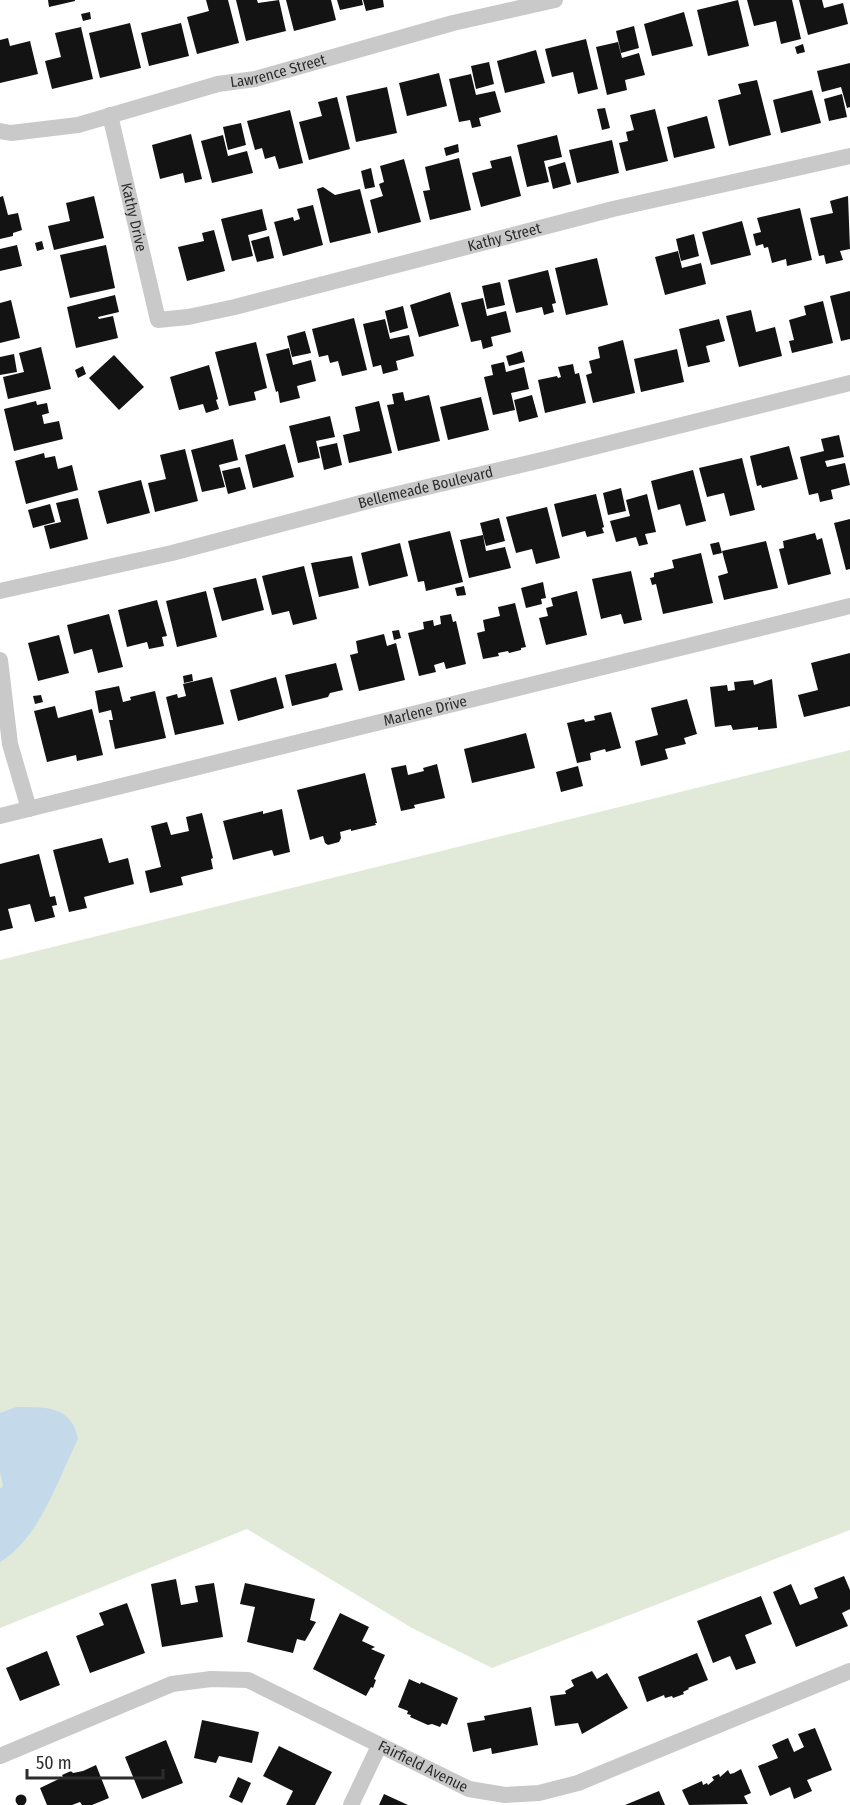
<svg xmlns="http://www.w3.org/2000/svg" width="850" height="1805" font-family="'Fira Sans Condensed',sans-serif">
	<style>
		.green { fill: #e1ead9 }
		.water { fill: #c4daeb }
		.building { fill: #131313 }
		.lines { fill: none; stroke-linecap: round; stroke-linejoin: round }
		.minor { stroke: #c9c9c9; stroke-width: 16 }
		.labels { text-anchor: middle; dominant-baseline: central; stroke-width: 6; stroke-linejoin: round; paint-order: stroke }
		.street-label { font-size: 15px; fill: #2c2c2c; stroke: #fff }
	</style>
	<rect width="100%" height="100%" fill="#fff"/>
	<!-- green -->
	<path class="green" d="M850,750V1530L492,1668L412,1628L247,1529L0,1628V960Z"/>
	<!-- water -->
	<path class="water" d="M16,1407C44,1407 72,1405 78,1439C58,1479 40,1538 0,1562V1489L3,1486L0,1472V1413Z"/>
	<!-- building -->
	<path class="building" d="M48,0H75V1L49,7Z
		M206,0H228L239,43L197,54L187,17L209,11Z
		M236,0H257L258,3L279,0L286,31L246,41Z
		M286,0H331L336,20L294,31Z
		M337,0H362L363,5L340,10Z
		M363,0H383L384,7L366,11Z
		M738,0L749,46L708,56L697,10Z
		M747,0H792L801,39L781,44L776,21L754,26Z
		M799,0H822L824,8L843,3L848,24L808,35Z
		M90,12L91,19L83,21L81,14Z
		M684,12L693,46L652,56L644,24Z
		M130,23L141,68L100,78L89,33Z
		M181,23L189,56L149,66L141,33Z
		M634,26L639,48L621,53L616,31Z
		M81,27L93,79L52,89L45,61L61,57L55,33Z
		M8,38L10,46L30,41L38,74L0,83V40Z
		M586,39L598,89L578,94L573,72L552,77L545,49Z
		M618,42L622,58L639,53L645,75L625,80L627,90L607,95L596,47Z
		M803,44L805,52L797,54L795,47Z
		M536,50L545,83L505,93L497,61Z
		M489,62L494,84L476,89L471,66Z
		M850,63V107L847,108L841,87L822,92L817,71Z
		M439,73L447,106L407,116L399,83Z
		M471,74L476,95L495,91L501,112L479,118L481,126L472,128L470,120L459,122L449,79Z
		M757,80L771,135L729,146L718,100L741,94L738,84Z
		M387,87L397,133L356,142L346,96Z
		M812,90L821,123L781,133L773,100Z
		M842,94L847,117L829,121L824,99Z
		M337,97L350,149L309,160L299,122L322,116L318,102Z
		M605,108L610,128L602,130L597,109Z
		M655,109L668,161L626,171L619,143L628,141L626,132L634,130L630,115Z
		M290,110L303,163L279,169L275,156L265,159L262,148L255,150L247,121Z
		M707,116L715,148L674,158L667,127Z
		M241,123L246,145L228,150L223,127Z
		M191,134L202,179L185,183L183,173L160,179L152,145Z
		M223,135L228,156L247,151L253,173L212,183L201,141Z
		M557,135L562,157L544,161L549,182L527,187L517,145Z
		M612,140L619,173L577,183L569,150Z
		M458,144L459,152L446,156L444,148Z
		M511,156L521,196L481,207L472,173L492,168L490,161Z
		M459,158L471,210L430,220L423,191L430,190L425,167Z
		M404,159L421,222L378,233L370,200L383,196L379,184L384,182L380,166Z
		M565,162L571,184L553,189L548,167Z
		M371,168L375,187L365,189L361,171Z
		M323,187L335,195L360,189L371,233L330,243L317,189Z
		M3,196L8,215L18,213L22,230L13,233V236L0,239V197Z
		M94,196L104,238L54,250L48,226L70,221L66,203Z
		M848,196L850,249L840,251L843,260L826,264L824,255L819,256L810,218L833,213L830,201Z
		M313,205L323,245L283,256L274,222L293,217L294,221L300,219L297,209Z
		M800,208L812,260L787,266L786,259L772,263L768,247L764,248L763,244L756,246L753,234L761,232L757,218Z
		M262,209L267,230L248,235L253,256L232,261L221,219Z
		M742,221L751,255L711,265L702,232Z
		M214,230L225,271L187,281L178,247L204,241L202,233Z
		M694,234L699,256L681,261L676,239Z
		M269,236L274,258L257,262L251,241Z
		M42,241L44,249L37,251L35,243Z
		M17,245L22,266L0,271V249Z
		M106,245L115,288L70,298L60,255Z
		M678,251L682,268L701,263L706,284L665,295L655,257Z
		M597,258L608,305L566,315L555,268Z
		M548,270L556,303L552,304L554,312L544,315L542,307L516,313L508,280Z
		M500,282L505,305L487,309L482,286Z
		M850,291V339L841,341L830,296Z
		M450,292L459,326L419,337L410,305Z
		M115,295L119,312L98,317L99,319L113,316L118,338L76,348L67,307Z
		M483,298L487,316L506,311L511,332L491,337L493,346L483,349L481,340L471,342L461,303Z
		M11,300L20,338L0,343V303Z
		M823,301L833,343L792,353L789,341L794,340L789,320L806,315L804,306Z
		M403,306L408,328L390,333L385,311Z
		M751,310L756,332L775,327L782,356L739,367L726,316Z
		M354,318L367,370L342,376L338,361L330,363L328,355L319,357L312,329Z
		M385,319L390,339L409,335L414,356L396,361L398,370L383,374L381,365L373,367L363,324Z
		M719,319L725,341L706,346L710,362L688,367L679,329Z
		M305,331L311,353L292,357L287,336Z
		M623,340L635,393L593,403L586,375L592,373L589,361L600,358L598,347Z
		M256,342L267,388L254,392L256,400L229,406L215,352Z
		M41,347L51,389L8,399L3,377L24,372L19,353Z
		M289,348L293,365L311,360L316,381L297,386L300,398L280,403L278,391L276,392L266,354Z
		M677,349L684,382L641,392L634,359Z
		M522,351L525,362L509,366L506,356Z
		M14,354L17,372L0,375V357Z
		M114,355L144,387L119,410L89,378Z
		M504,362L506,372L524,367L529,389L511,393L515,410L493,415L484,377L493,375L491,365Z
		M573,364L575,374L579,373L586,403L545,413L538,380L557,376L558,378L561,377L558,367Z
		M209,365L218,399L216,400L219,409L206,413L203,404L179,410L170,377Z
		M83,366L86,374L78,378L75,370Z
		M403,392L405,401L429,395L440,441L398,451L387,405L394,404L392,394Z
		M532,395L538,417L519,422L514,400Z
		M481,397L489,430L448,440L440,407Z
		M36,401L37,405L47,403L49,413L42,415L44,424L59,421L63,439L14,451L4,409Z
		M379,401L392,453L349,463L343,435L360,431L355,407Z
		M330,416L335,437L316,441L320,458L298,463L289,426Z
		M839,435L844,457L825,461L827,467L845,463L850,485L831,490L833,499L820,502L818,493L809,495L800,457L824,451L821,439Z
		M233,439L238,460L219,465L225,487L202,492L191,450Z
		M337,443L342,465L324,470L319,447Z
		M285,444L294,477L253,488L245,455Z
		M789,446L798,479L762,488L761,485L757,486L750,456Z
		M185,449L198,501L155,512L148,483L166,479L160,455Z
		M44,453L45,458L55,456L58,469L72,465L78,490L26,504L15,461Z
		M742,458L755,510L730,516L724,493L707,497L699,468Z
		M240,467L246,489L228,494L222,471Z
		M693,470L706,521L686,526L680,504L658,510L651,481Z
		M141,480L150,513L107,524L98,491Z
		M621,488L626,511L608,515L603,493Z
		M596,494L604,527L602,528L604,533L587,537L585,531L562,537L554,504Z
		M647,494L656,532L645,534L648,544L639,546L636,537L616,542L610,521L630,516L626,500Z
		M78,498L88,539L50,549L44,526L61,522L56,503Z
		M50,504L55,522L33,528L28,510Z
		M547,507L560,558L536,564L532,549L516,553L506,517Z
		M499,518L505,541L486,546L480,523Z
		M850,519V569L846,570L834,523Z
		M450,531L463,582L426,591L424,581L418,582L408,541Z
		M815,533L817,540L822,538L831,574L788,585L779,549L784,548L783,541Z
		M483,535L486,551L505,547L511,568L469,578L460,540Z
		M766,541L778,588L724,600L718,576L728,573L722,551Z
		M719,542L722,553L713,555L710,544Z
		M400,543L408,576L369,586L361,553Z
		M701,553L713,603L663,614L656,584L652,585L650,578L654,577V573L674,568L672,560Z
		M352,556L359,588L319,597L311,563Z
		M304,566L317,619L293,625L289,611L272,615L262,576Z
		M631,571L642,620L624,624L621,614L601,619L592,579Z
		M256,578L264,610L222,621L213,588Z
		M543,582L546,598L541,599L542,604L526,608L521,588Z
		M464,586L466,595L457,596L455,588Z
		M206,591L217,637L177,647L166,601Z
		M577,591L587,635L546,645L539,618L548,616L546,608L553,606L551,598Z
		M157,600L167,636L162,637L164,646L149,649L147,642L127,647L118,610Z
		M515,603L526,647L521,648V650L509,653L508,651L498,653L499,656L483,659L477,633L485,631L483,620L500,616L498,607Z
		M109,614L123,667L98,673L92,649L74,654L67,625Z
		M451,614L453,622L456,621L466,664L446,669L444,662L434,665L436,672L419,676L408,633L424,629L423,622L433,620L434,626L441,624L440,616Z
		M399,630L401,638L394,640L392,631Z
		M384,634L387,646L396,643L405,680L359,691L350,655L358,653L356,641Z
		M59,635L69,673L38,681L28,643Z
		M850,653V706L804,717L798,695L818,690L811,663Z
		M336,663L343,690L330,693L328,697L292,706L285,675Z
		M192,674L193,681L184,683L183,676Z
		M212,677L224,724L175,735L166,697L177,694L178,698L186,696L183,684Z
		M276,677L284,708L238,721L230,690Z
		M772,679L777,728L758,730V727L733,730L731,725L715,727L710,687L727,685L728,691L735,690L734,682L753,680L754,685Z
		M119,686L123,702L131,700L130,697L155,691L166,738L115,749L109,720H113L111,710L99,713L95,691Z
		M41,695L43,702L35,704L33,696Z
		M687,699L697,734L684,738L686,744L665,749L668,759L641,766L635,741L658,735L651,708Z
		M55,706L58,718L92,709L103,755L77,761L76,755L47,762L34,711Z
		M611,712L621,748L606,752L605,749L590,753L591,760L577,763L567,723L584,719L585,722L595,720L594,716Z
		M526,733L535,768L472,783L464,749Z
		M437,764L445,798L414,805L415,808L401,811L391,768L406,765L408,775L424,771L423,768Z
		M578,766L583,786L561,792L556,772Z
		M365,773L377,823H375L376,825L351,831V829L340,832L341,838L339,842L328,845L325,843L323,836L310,840L297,790Z
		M282,809L290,852L274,856L272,850L233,860L223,821L263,811V814Z
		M202,813L213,858L211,859L213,869L181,877L183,885L150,893L145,871L161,867L151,826L167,822L171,835L189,831L186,817Z
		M102,838L109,863L128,858L134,884L84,897L87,908L69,912L53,850Z
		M39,854L50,897L55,896L57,905L52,906L55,917L35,922L30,904L8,909L13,928L0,931V864Z
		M844,1576L850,1590V1609L842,1613L848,1626L796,1647L773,1592L791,1584L800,1605L818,1598L814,1588Z
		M176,1579L181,1605L198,1602L195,1586L214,1583L223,1637L162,1647L151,1584Z
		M245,1583L315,1599L310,1620L316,1622L305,1641L297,1639L293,1653L247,1642L255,1607L240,1604Z
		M761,1596L772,1624L745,1635L756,1663L736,1670L730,1656L713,1663L697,1621Z
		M127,1603L145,1653L90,1673L76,1636L104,1625L99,1613Z
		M340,1613L369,1627L362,1641L375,1647L371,1649L385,1655L374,1679L376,1680L373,1688L371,1687L366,1696L313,1669Z
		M47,1651L60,1685L20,1701L6,1668Z
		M697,1653L708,1680L688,1688L689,1689L683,1692L684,1694L673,1698L672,1696L665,1698L664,1695L647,1702L638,1677Z
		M592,1671L597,1679L607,1673L628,1708L582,1734L578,1723L555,1726L550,1696L566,1694L565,1691L574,1686L571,1680Z
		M409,1679L420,1684L421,1682L458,1698L447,1725L442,1723L440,1727L432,1724L428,1725L410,1717L411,1715L407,1714L408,1711L398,1707Z
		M531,1707L538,1745L492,1754L491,1748L473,1752L467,1723L485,1720L484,1716Z
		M202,1720L259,1732L252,1763L219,1756L216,1763L194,1758Z
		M815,1728L832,1770L807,1780L812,1791L794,1799L790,1787L770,1796L758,1766L778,1758L772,1745L788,1738L794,1752L804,1747L798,1734Z
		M166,1740L183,1783L142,1799L125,1757Z
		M279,1746L332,1772L315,1805H286L293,1791L263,1776Z
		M96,1765L109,1798L92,1805H82L80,1802L72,1805H47L40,1788L63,1777L62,1775L71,1771L73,1773L83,1771Z
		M741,1769L751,1793L744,1796L748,1804L689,1805L682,1790L702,1781L703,1785L707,1783L708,1785L714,1780L712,1777L719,1774L720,1777L728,1770L730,1774L734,1773Z
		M238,1777L251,1783L242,1803L229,1797Z
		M659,1791L665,1805H625Z
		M384,1794L408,1805H379Z
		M15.5 1800a5.5 5.5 0 1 1 11 0a5.5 5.5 0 1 1-11 0Z"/>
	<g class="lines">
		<!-- minor -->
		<g class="minor">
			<path id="s1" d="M110,115L158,320L188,317L235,307L613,209L850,156"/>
			<path id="s2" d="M0,131L11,133L78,125L218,84L255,79L453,23L555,0"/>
			<path id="s3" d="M0,591L172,553L372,500L546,459L850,383"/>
			<path d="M0,660L10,744L29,809"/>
			<path id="s4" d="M0,816L850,606"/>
			<path id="s5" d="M0,1756L172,1684L211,1679L248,1680L469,1789L505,1795L539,1793L578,1783L850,1671"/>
			<path d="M351,1805L379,1746"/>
		</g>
	</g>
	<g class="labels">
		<!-- street labels -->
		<g class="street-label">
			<text stroke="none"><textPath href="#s2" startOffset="286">Lawrence Street</textPath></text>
			<text stroke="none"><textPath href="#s1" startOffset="105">Kathy Drive</textPath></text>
			<text stroke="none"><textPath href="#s1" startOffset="567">Kathy Street</textPath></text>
			<text stroke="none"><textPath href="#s3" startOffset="438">Bellemeade Boulevard</textPath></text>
			<text stroke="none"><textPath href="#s4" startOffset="438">Marlene Drive</textPath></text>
			<text stroke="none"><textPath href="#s5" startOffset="458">Fairfield Avenue</textPath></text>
		</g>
	</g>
	<!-- scale -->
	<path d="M27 1769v9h136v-9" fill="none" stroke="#2c2c2c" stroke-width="3"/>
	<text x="36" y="1769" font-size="18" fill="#2c2c2c" stroke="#ffffff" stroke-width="4.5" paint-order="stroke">50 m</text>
</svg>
